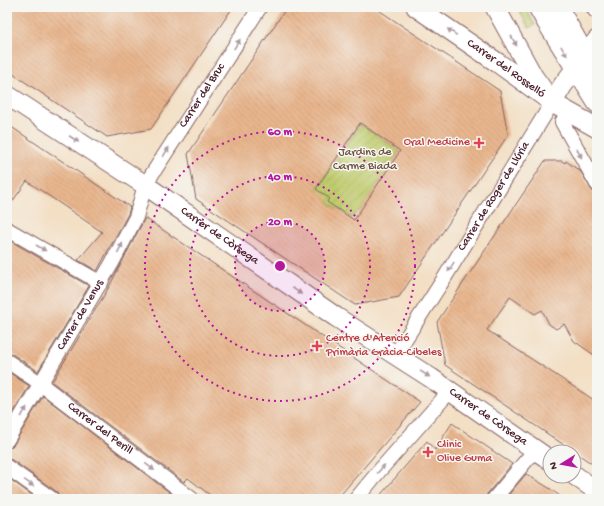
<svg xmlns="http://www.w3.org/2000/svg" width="604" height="506" font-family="'Gochi Hand',sans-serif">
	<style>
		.grass { fill: #bfcb6d; stroke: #84754c }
		.garden { fill: url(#garden-furrows); stroke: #84754c }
		.building { fill: url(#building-back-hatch); fill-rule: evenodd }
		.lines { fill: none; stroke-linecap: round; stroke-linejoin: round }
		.street-casing { stroke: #856261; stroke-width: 16 }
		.secondary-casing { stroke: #856261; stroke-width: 21 }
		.street { stroke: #fff; stroke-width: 14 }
		.secondary { stroke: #fff; stroke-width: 19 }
		.oneway { fill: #ae9aa0 }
		.ring { fill: none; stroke: #b5179e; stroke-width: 2; stroke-dasharray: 2 4 }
		.health-dot { fill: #e0444e; stroke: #f6f6f2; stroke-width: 1.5 }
		.labels { text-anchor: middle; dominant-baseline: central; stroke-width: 3; stroke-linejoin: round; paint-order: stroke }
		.street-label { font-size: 12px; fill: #4a1f2b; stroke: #f6f6f2 }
		.health-label { font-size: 12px; fill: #be3a42; stroke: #f6f6f2; text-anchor: start }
		.park-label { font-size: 12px; fill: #6d533f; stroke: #f6f6f2 }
		.centre { fill: #b5179e; stroke: #f6f6f2; stroke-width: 2 }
		.ring-label { font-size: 12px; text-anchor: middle; font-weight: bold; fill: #b5179e; stroke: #f6f6f2; stroke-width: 3; stroke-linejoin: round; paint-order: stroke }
	</style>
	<defs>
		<pattern id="garden-furrows" width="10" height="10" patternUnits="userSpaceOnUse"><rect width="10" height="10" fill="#bfcb6d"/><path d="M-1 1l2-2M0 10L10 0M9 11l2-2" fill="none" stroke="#a6ae5f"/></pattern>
		<pattern id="building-back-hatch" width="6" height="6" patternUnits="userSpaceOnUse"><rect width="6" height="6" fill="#e8b68e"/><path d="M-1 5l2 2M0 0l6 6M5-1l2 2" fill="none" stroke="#c89c7b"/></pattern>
	</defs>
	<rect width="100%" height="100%" fill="#f6f6f2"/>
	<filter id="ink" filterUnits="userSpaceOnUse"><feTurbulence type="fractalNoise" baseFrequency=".025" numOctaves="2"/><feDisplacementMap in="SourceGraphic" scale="8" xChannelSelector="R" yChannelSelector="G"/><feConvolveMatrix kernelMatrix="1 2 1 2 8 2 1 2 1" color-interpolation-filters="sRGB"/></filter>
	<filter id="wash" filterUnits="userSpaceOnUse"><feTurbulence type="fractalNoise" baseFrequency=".012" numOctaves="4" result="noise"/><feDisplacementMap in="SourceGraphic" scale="16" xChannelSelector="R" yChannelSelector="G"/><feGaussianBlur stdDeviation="0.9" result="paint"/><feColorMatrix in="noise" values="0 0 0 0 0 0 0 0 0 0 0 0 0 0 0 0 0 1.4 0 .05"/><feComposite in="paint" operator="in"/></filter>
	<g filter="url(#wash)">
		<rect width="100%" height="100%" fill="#f3dfc4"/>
		<!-- grass -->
		<path class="grass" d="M517,7H525L535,25L529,28Z"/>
		<!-- garden -->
		<path class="garden" d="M360,124L400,151L363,207L352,218L327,202L316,189Z"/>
		<g id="blocks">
			<!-- building -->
			<path class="building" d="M7,7H233L151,129L107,137L7,70Z
				M287,7H374L500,91L508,135L399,297L355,305L196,199L188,154ZM360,123L400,151L354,220L327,202L329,198L316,189Z
				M7,124L130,207L128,214L97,271L78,260L102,232L27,181L7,209Z
				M545,161H562L565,163L566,161L581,172L597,199V357L574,341L564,324L556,329L549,324L542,310L535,314L510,297L487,330L597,402V467L445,365L437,322Z
				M145,218L420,402L337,499H215L188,478L184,482L52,382L109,287Z
				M7,239L89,286L38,371L12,354L7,353Z
				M7,371L29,386L7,423Z
				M43,396L173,495L170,499H60L57,492L12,460L7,459V448L11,447L14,444Z
				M452,423L512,464L487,494L486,499H377L427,441L435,450Z
				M526,474L549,488L564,499H505Z
				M7,477L37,499H7Z"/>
		</g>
	</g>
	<g filter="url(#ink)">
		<use href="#blocks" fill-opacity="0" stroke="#856261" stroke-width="1"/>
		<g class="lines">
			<!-- street casing -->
			<g class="street-casing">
				<g id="street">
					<path d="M562,122L597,184"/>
					<path d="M7,229L101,283"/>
					<path id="s1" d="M395,355L445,277L552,103"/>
					<path id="s2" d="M7,361L34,379L192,499"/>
					<path id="s3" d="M7,440L112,263L136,217L145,185L260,7"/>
					<path d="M7,467L52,499"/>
					<path d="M356,499L380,470L450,391"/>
					<path d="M494,499L535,450"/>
				</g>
			</g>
			<!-- secondary casing -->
			<g class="secondary-casing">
				<g id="secondary">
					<path id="s4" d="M416,7L498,63L556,105L597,128"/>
					<path d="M495,7L533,76L543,90"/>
					<path d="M538,7L547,23L597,103"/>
					<path d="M558,7L597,76"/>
					<path d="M596,7L597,9"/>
					<path id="s5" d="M7,95L145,185L336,317L431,378L550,460"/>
					<path d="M552,103L563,85L597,40"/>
					<path d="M574,475L597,491"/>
				</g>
			</g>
			<!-- street -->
			<use href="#street" class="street"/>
			<!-- secondary -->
			<use href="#secondary" class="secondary"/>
		</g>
		<!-- one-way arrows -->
		<defs><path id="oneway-solid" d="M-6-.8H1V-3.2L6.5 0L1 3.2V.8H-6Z"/></defs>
		<g class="oneway">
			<use href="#oneway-solid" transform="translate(452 32) rotate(-146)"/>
			<use href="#oneway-solid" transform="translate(514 41) rotate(61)"/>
			<use href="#oneway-solid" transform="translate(237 44) rotate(-57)"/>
			<use href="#oneway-solid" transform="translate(564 51) rotate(58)"/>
			<use href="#oneway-solid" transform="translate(74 139) rotate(33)"/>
			<use href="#oneway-solid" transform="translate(166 152) rotate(-58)"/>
			<use href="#oneway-solid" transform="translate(579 153) rotate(61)"/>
			<use href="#oneway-solid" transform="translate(41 248) rotate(30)"/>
			<use href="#oneway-solid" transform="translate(120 248) rotate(-63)"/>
			<use href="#oneway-solid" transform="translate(451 267) rotate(122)"/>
			<use href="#oneway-solid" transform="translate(297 291) rotate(34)"/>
			<use href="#oneway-solid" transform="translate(425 374) rotate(32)"/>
			<use href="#oneway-solid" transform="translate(24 412) rotate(-59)"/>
			<use href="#oneway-solid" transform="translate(150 467) rotate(37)"/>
			<use href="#oneway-solid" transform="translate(381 469) rotate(-49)"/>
			<use href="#oneway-solid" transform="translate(29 483) rotate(35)"/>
		</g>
	</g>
	<!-- distance rings -->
	<circle cx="280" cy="266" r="45" fill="#b5179e" fill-opacity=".12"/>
	<g class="ring">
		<circle cx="280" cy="266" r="45"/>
		<circle cx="280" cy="266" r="90"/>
		<circle cx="280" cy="266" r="135"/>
	</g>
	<!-- markers -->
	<g class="health-dot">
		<path d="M477 137h4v4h4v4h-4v4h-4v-4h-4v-4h4z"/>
		<path d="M315 340h4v4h4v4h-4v4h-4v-4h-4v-4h4z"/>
		<path d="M426 446h4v4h4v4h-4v4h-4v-4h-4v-4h4z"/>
	</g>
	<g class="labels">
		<!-- street labels -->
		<g class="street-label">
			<text stroke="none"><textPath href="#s4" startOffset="109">Carrer del Rosselló</textPath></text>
			<text stroke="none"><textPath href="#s3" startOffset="397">Carrer del Bruc</textPath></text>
			<text stroke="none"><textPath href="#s1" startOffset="187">Carrer de Roger de Llúria</textPath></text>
			<text stroke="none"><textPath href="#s5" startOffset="255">Carrer de Còrsega</textPath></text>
			<text stroke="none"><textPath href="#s3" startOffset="145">Carrer de Venus</textPath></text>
			<text stroke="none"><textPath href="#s5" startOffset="579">Carrer de Còrsega</textPath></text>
			<text stroke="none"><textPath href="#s2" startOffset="115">Carrer del Perill</textPath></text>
		</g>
		<!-- health labels -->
		<g class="health-label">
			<text x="470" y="143" text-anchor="end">Oral Medicine</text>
			<text x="326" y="339">Centre d'Atenció<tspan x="326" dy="14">Primària Gràcia-Cibeles</tspan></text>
			<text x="437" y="445">Clinic<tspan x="437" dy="14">Olive Guma</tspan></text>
		</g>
		<!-- park labels -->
		<g class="park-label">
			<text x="365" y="153">Jardins de<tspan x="365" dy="14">Carme Biada</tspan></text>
		</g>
	</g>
	<circle cx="280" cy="266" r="6" class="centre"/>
	<g class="ring-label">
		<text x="280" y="135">60 m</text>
		<text x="280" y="180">40 m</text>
		<text x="280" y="225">20 m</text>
	</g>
	<!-- margin -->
	<rect width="604" height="506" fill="none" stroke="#f6f6f2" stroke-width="24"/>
	<!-- north arrow -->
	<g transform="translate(562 464) rotate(259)"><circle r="19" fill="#f6f6f2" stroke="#b1a0a2"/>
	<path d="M0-3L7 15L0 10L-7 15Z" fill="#b5179e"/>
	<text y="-6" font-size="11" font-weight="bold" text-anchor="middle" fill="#4a1f2b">N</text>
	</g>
</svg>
